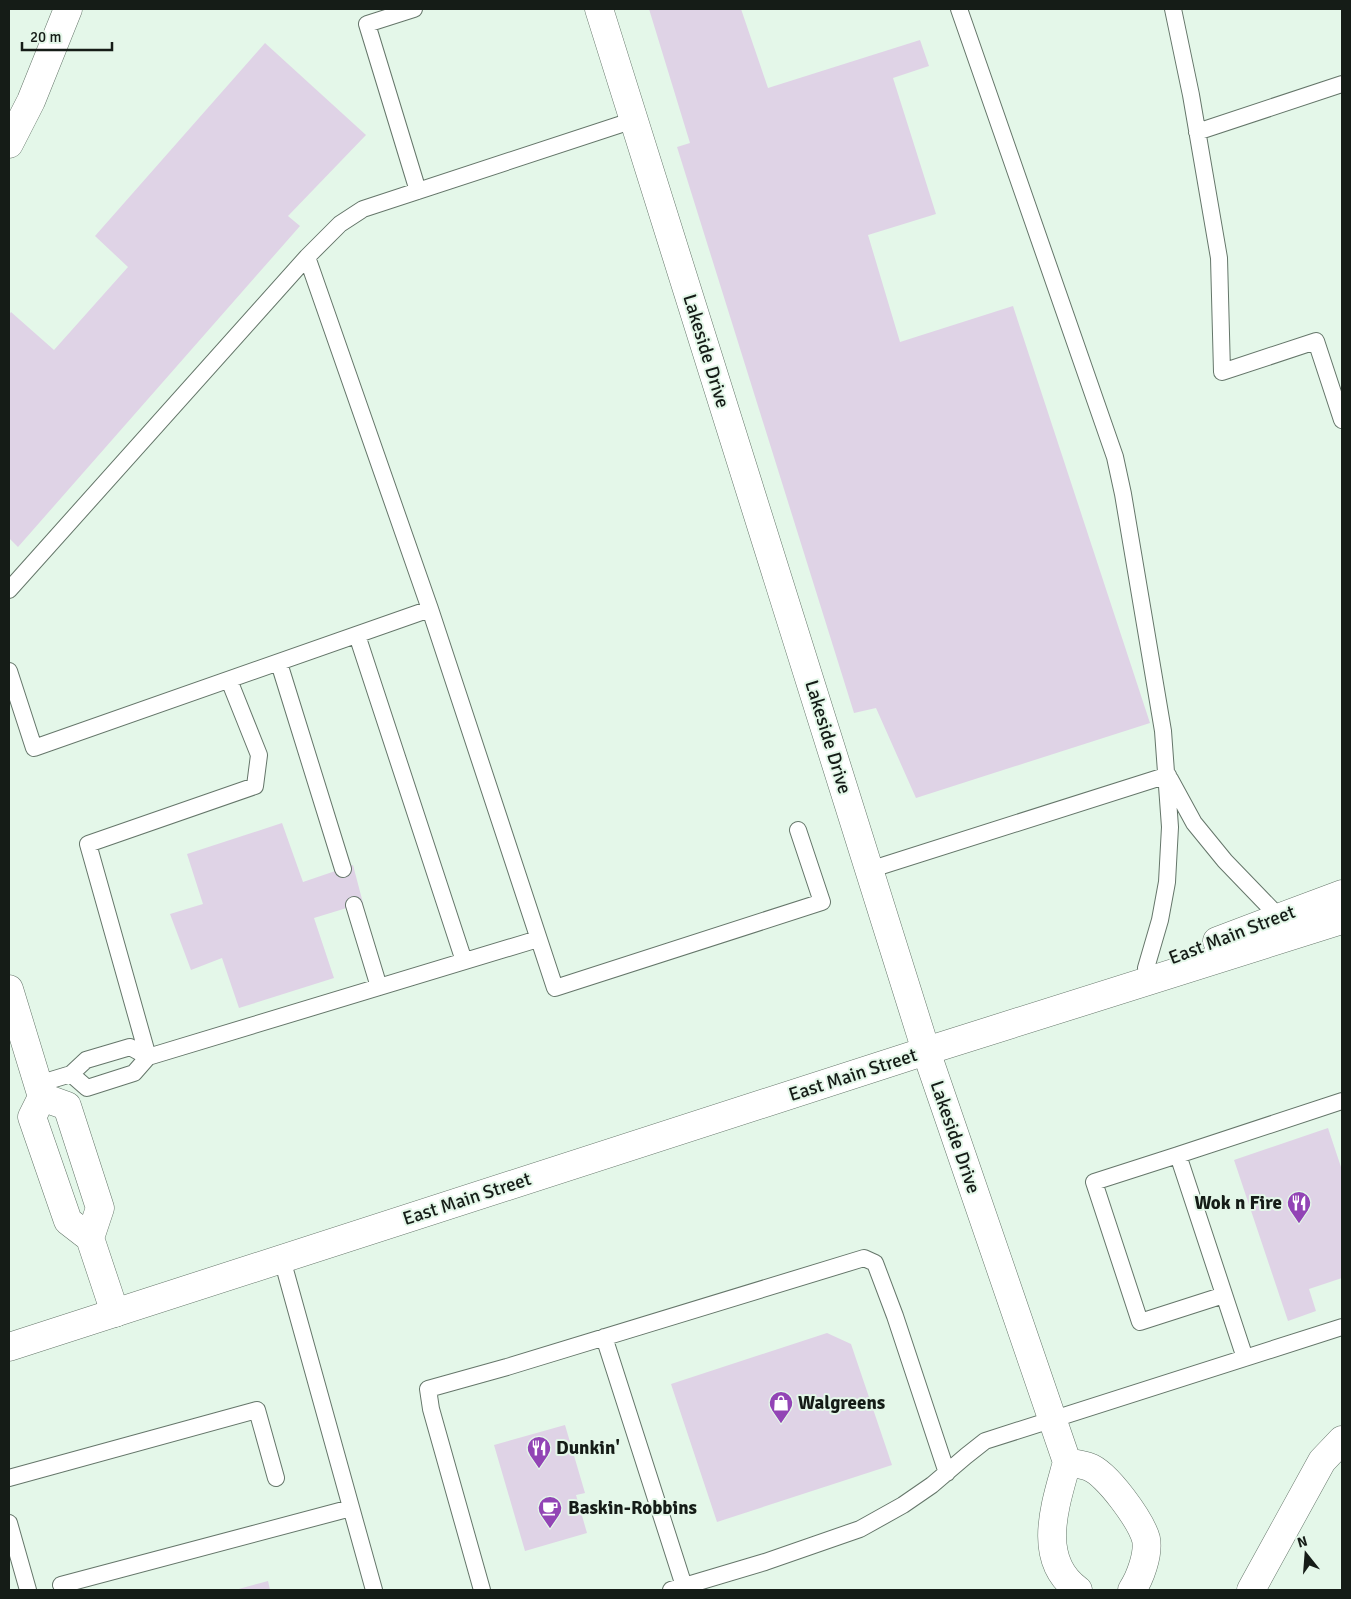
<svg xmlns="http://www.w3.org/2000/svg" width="1351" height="1599" font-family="Signika,sans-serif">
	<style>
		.building { fill: #dfd3e6 }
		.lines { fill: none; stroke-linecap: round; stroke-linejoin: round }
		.lane-casing { stroke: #65766a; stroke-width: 18 }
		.street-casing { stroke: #65766a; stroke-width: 29 }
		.secondary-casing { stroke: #65766a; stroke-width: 29 }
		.primary-casing { stroke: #65766a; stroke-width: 29 }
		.lane { stroke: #fff; stroke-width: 16 }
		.street { stroke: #fff; stroke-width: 28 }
		.secondary { stroke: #fff; stroke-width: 28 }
		.primary { stroke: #fff; stroke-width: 28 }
		.labels { text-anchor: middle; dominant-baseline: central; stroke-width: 4; stroke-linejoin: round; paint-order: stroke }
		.street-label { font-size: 19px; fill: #151c17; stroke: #e4f7e9 }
		.poi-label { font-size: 19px; font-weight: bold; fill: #151c17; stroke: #e4f7e9; text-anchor: start }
	</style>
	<rect width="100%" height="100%" fill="#e4f7e9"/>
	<!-- building -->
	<path class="building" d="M649,9H741L768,88L920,40L929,66L893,78L936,214L868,235L900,342L1013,306L1150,723L916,798L876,708L854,713L677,147L690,143Z
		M265,43L366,135L288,216L300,226L18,547L9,538V315L11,312L54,350L128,267L95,236Z
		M282,823L303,882L353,865L363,903L314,918L334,978L239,1008L222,958L191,970L170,914L203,904L187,854Z
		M1328,1128L1342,1170V1278L1309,1289L1316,1311L1288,1321L1234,1160Z
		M827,1333L851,1344L892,1465L717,1522L671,1384Z
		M565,1425L585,1493L576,1495L587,1533L525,1551L494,1445Z
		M268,1581L270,1590H235Z"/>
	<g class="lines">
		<!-- lane casing -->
		<g class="lane-casing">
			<path id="lane" d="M414,9L367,24L418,191
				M959,9L1115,457L1123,494L1163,731L1170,827L1167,882L1160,920L1146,968
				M1173,9L1191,95L1219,258L1222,372L1316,341L1342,420
				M1197,132L1342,84
				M307,257L430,609L555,988L822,902L798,830
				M9,590L307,257L340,224L363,209L634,120
				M357,635L464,961
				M279,663L343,869
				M9,671L34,748L430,609
				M1170,779L1194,823L1225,861L1280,918
				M869,870L1168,775
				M354,905L379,987
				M148,1057L88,844L255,786L259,755L229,680
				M71,1074L87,1088L134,1073L148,1057L538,939
				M38,1084L71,1074L86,1060L130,1047L148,1057
				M1178,1155L1342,1101
				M282,1259L374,1590
				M1224,1295L1140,1322L1094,1182L1178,1155L1245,1358
				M604,1337L684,1586
				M9,1478L257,1410L276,1478
				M9,1523L28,1590
				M61,1585L351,1508
				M482,1590L431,1409L428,1389L507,1367L864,1258L875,1263L895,1316L947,1473
				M671,1590L765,1562L860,1529L903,1505L932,1485L966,1456L985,1441L1342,1327"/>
		</g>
		<!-- street casing -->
		<g class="street-casing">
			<path id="street" d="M599,9L926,1051L1067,1462C1056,1503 1035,1559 1078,1590
				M9,989L42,1097L32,1117L68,1221L90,1238L115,1313
				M42,1097L67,1106L100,1208L90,1238
				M1067,1462C1074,1464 1082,1464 1089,1467C1107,1473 1141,1521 1146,1539C1149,1554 1140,1578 1132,1590
				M1251,1590L1322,1461L1342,1440"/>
		</g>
		<!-- secondary casing -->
		<g class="secondary-casing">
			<path id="secondary" d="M9,144L31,101L68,9"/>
		</g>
		<!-- primary casing -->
		<g class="primary-casing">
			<path id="primary" d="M1217,941L1342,894
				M9,1347L926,1051L1342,920"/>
		</g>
		<!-- lane -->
		<use href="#lane" class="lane"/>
		<!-- street -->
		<use href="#street" class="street"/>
		<!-- secondary -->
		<use href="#secondary" class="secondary"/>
		<!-- primary -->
		<use href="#primary" class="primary"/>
	</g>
	<!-- icons -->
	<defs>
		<g id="restaurant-pin" transform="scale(1.25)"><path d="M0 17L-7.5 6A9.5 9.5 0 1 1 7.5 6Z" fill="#9244b5" stroke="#e4f7e9"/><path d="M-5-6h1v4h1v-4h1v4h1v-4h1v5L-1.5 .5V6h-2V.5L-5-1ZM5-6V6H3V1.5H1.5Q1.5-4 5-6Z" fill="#fff"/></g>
		<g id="shop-pin" transform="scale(1.25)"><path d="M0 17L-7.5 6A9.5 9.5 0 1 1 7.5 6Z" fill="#9244b5" stroke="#e4f7e9"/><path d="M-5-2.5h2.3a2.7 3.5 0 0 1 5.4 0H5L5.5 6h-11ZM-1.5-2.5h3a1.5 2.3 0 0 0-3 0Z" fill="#fff"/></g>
		<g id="cafe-pin" transform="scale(1.25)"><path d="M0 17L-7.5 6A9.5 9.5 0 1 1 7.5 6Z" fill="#9244b5" stroke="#e4f7e9"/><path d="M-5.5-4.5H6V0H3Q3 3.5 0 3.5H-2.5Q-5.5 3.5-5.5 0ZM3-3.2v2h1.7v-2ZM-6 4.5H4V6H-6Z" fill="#fff"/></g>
	</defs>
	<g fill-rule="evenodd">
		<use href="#restaurant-pin" x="1299" y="1203"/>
		<use href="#shop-pin" x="781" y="1403"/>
		<use href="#restaurant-pin" x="539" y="1448"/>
		<use href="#cafe-pin" x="550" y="1508"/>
	</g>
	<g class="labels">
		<!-- street labels -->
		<g class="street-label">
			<text transform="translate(706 351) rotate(73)">Lakeside Drive</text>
			<text transform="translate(828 737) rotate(73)">Lakeside Drive</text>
			<text transform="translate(1232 935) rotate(-21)">East Main Street</text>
			<text transform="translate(853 1075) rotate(-18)">East Main Street</text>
			<text transform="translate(955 1137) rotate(71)">Lakeside Drive</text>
			<text transform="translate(467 1199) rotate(-18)">East Main Street</text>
		</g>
		<!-- poi labels -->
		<g class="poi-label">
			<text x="1282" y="1203" text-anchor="end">Wok n Fire</text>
			<text x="798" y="1403">Walgreens</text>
			<text x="556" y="1448">Dunkin'</text>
			<text x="568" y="1508">Baskin-Robbins</text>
		</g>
	</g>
	<!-- border -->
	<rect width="1351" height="1599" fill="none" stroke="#151c17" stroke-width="20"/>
	<!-- north arrow -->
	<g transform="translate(1306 1554) rotate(343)" stroke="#e4f7e9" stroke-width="4" paint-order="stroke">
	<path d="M0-4L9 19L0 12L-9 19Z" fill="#151c17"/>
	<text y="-8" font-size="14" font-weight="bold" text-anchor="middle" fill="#151c17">N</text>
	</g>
	<!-- scale -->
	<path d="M22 42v8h90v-8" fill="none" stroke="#151c17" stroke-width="2.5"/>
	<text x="30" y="42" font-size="15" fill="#151c17" stroke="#e4f7e9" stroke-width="4" paint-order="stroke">20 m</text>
</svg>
